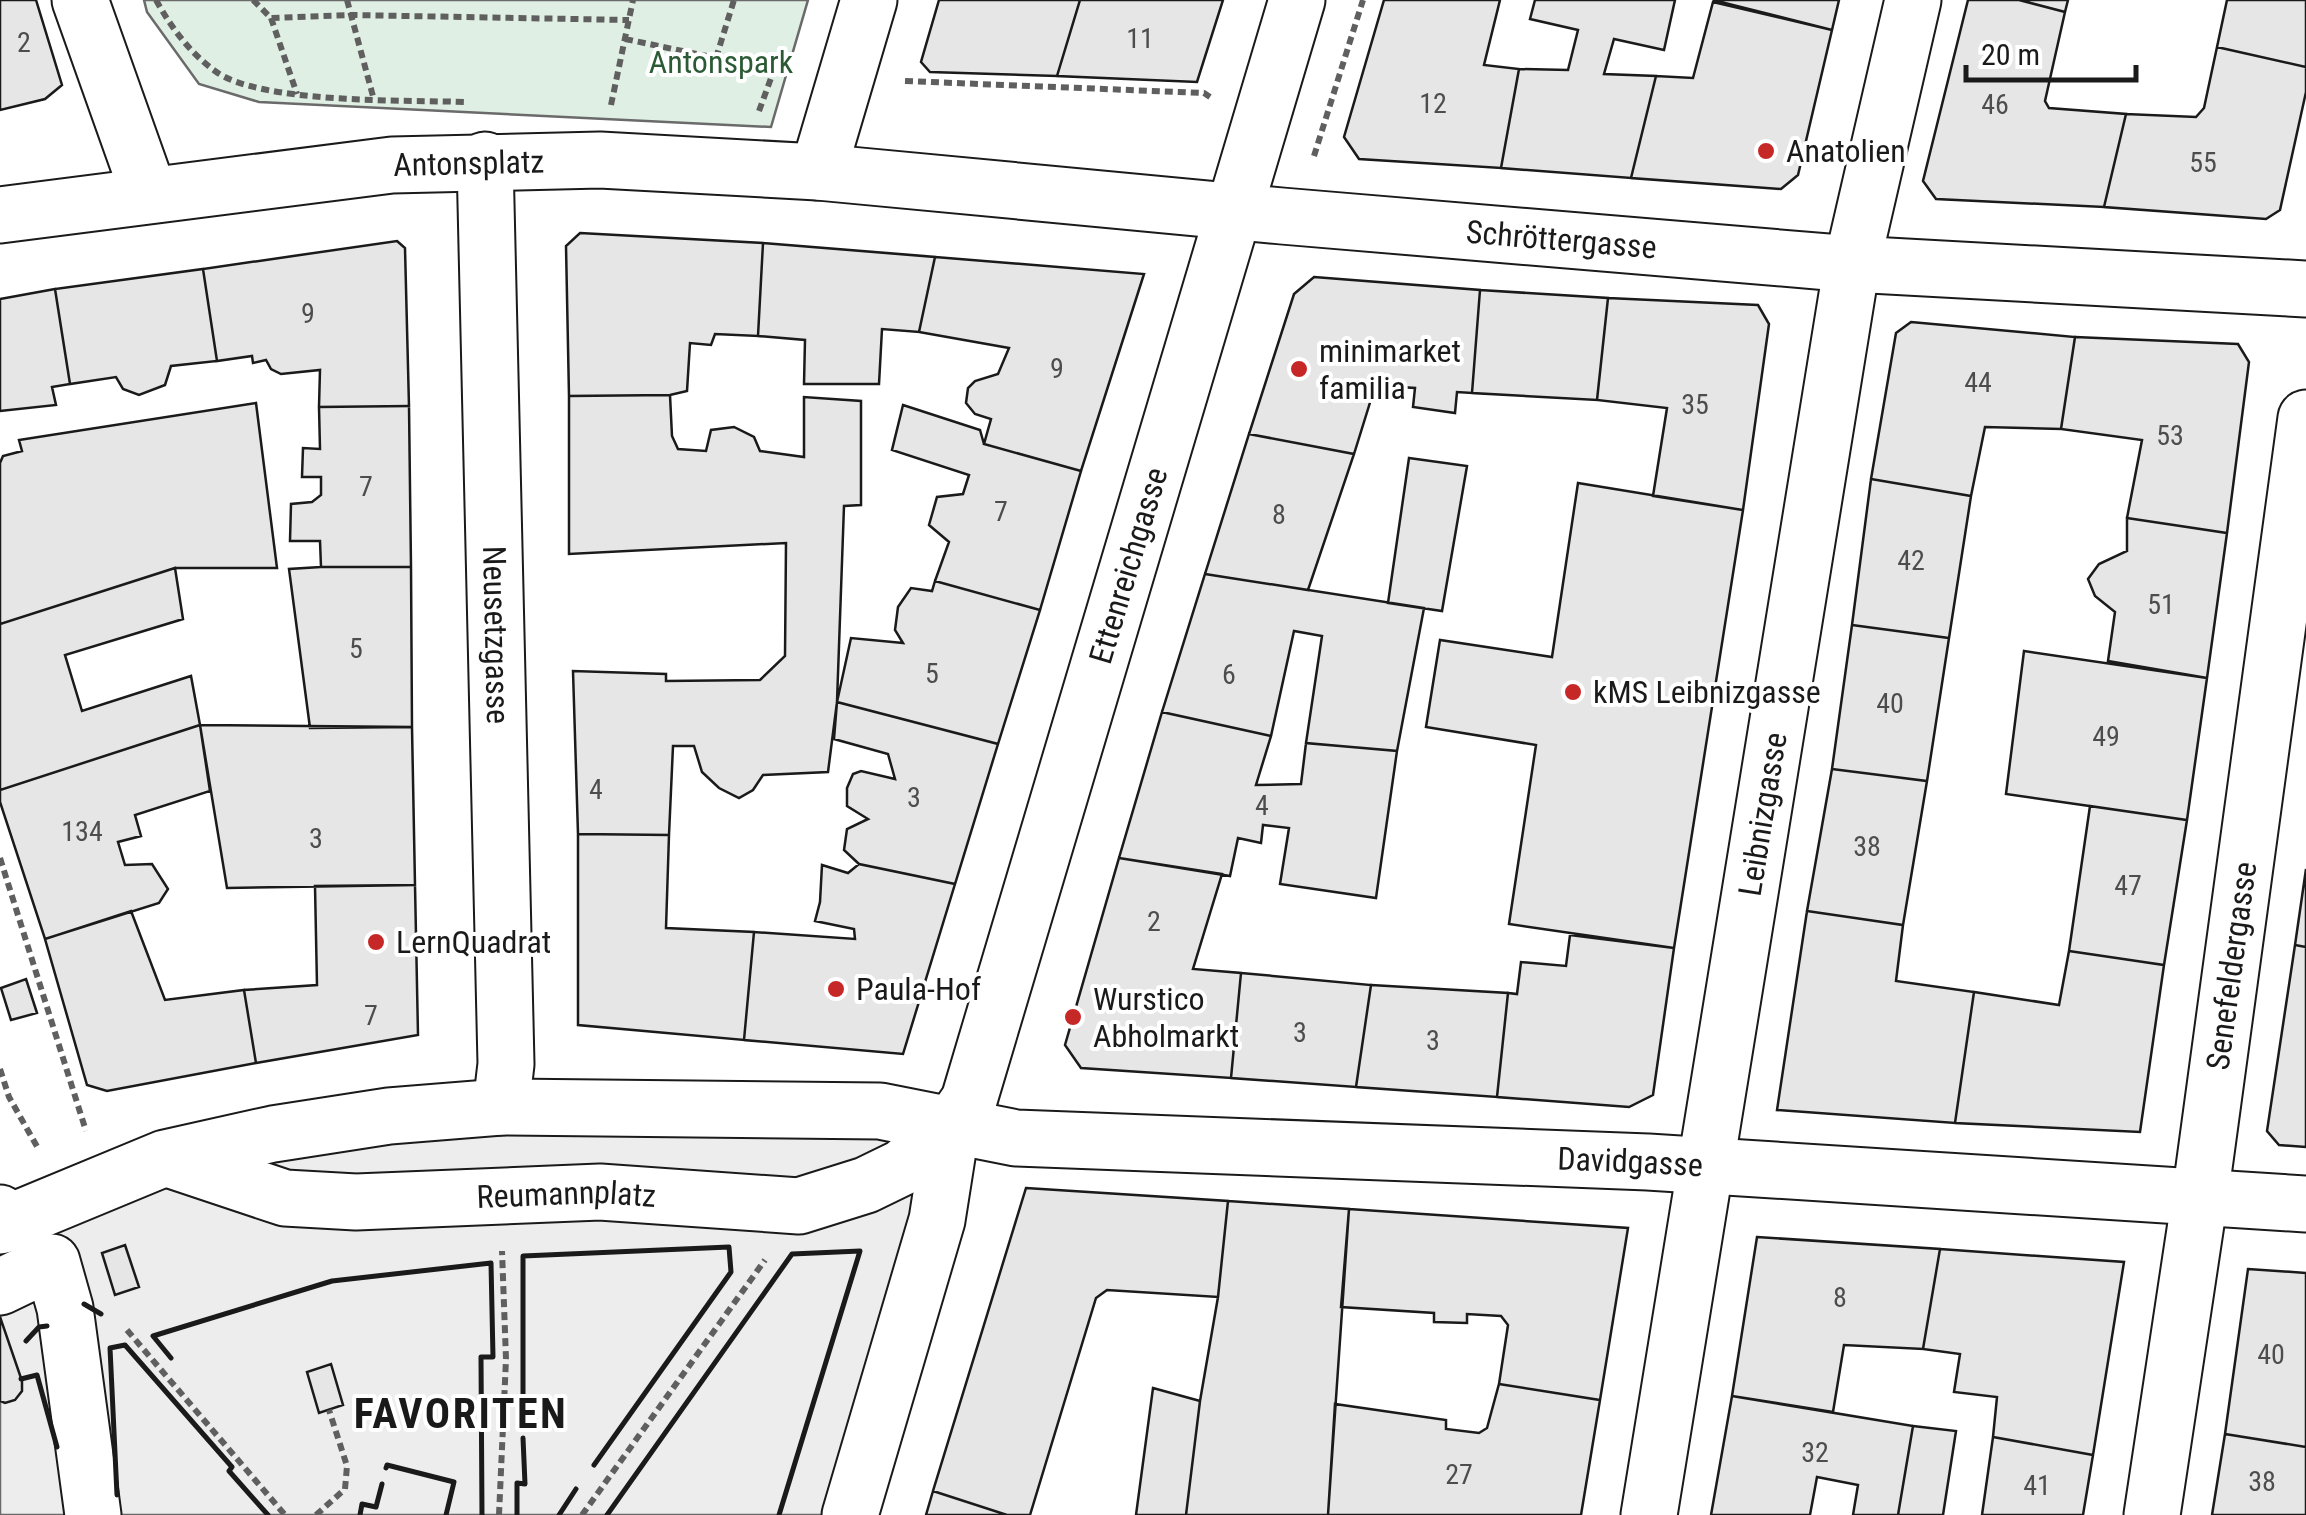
<svg xmlns="http://www.w3.org/2000/svg" width="2306" height="1515" font-family="'Roboto Condensed',sans-serif">
	<style>
		.green { fill: #e0efe3; stroke: #6a6a6a; stroke-width: 2.5 }
		.parking { fill: #ededed; stroke: #6a6a6a; stroke-width: 2.5 }
		.building { fill: #e6e6e6; stroke: #1a1a1a; stroke-width: 2.5 }
		.lines { fill: none; stroke-linecap: round; stroke-linejoin: round }
		.minor-casing { stroke: #1a1a1a; stroke-width: 59 }
		.major-casing { stroke: #1a1a1a; stroke-width: 59 }
		.path { stroke: #5f5f5f; stroke-width: 6; stroke-dasharray: 8 5; stroke-linecap: butt }
		.minor { stroke: #fff; stroke-width: 55 }
		.major { stroke: #fff; stroke-width: 55 }
		.wall { stroke: #1a1a1a; stroke-width: 5 }
		.poi-dot { fill: #c62828; stroke: #fff; stroke-width: 4 }
		.labels { text-anchor: middle; dominant-baseline: central; stroke-width: 8; stroke-linejoin: round; paint-order: stroke }
		.number-label { font-size: 28px; fill: #4d4d4d }
		.park-label { font-size: 32px; fill: #2b5a34; stroke: #fff }
		.poi-label { font-size: 32px; fill: #1a1a1a; stroke: #fff; text-anchor: start }
		.street-label { font-size: 32px; fill: #1a1a1a; stroke: #fff }
		.district-label { font-size: 42px; font-weight: bold; letter-spacing: 2.5px; fill: #1a1a1a; stroke: #fff }
	</style>
	<rect width="100%" height="100%" fill="#fff"/>
	<!-- green -->
	<path class="green" d="M144,0H808L771,127L259,102L199,84L147,12Z"/>
	<!-- parking -->
	<path class="parking" d="M952,1125L850,1515H0V1226L273,1134Z"/>
	<!-- building -->
	<path class="building" d="M0,0H36L62,85L45,99L0,110Z
		M939,0H1080L1057,76L930,72L921,62Z
		M1080,0H1223L1197,82L1057,76Z
		M1384,0H1500L1484,65L1519,69L1501,168L1359,159L1344,137Z
		M1535,0H1675L1664,50L1614,39L1604,74L1656,76L1631,178L1501,168L1519,69L1568,70L1578,30L1530,19Z
		M1713,0H1839L1832,30Z
		M1968,0H2019L2065,12L2045,101L2049,108L2126,114L2104,207L1936,199L1923,181Z
		M2019,0H2068L2065,12Z
		M2227,0H2306V67L2217,47Z
		M1713,2L1832,30L1798,175L1781,189L1631,178L1656,76L1693,78Z
		M2217,47L2306,67V92L2280,210L2266,219L2104,207L2126,114L2196,117L2204,108Z
		M580,233L763,243L758,336L715,334L711,345L690,343L687,391L670,395L569,396L566,246Z
		M397,241L405,248L409,406L319,407L320,370L281,374L271,369L266,360L253,363L252,356L217,361L203,269Z
		M763,243L935,257L919,332L882,329L879,384H804L805,340L758,336Z
		M935,257L1144,274L1081,471L984,444L991,419L975,414L966,403L968,388L975,381L998,374L1009,348L919,332Z
		M203,269L217,361L171,366L165,385L139,395L123,389L116,377L70,384L55,289Z
		M1314,277L1480,290L1472,393L1457,392L1455,413L1413,407L1415,388L1383,386L1373,393L1354,454L1249,434L1294,294Z
		M55,289L70,384L52,387L56,405L0,411V299Z
		M1480,290L1608,298L1597,400L1472,393Z
		M1608,298L1758,305L1769,324L1743,510L1653,496L1667,408L1597,400Z
		M1911,322L2075,337L2061,429L1985,427L1971,496L1871,479L1896,333Z
		M2075,337L2238,344L2249,362L2227,533L2127,518L2142,440L2061,429Z
		M670,395L672,436L678,449L706,451L711,430L734,427L754,437L760,451L804,457V397L861,401V505L844,506L837,702L828,772L763,775L753,790L739,798L719,788L702,772L694,746H673L669,835L578,834L573,671L666,674V681L760,680L785,656L786,543L569,554V396Z
		M256,403L277,568H175L0,624V463L3,456L22,451L19,440Z
		M903,405L980,430L984,444L1081,471L1040,610L935,581L949,542L929,525L937,497L963,494L969,475L892,450Z
		M409,406L411,567H321L320,541H290L291,504L312,502L321,495V477H302L303,448L320,449L319,407Z
		M1249,434L1354,454L1308,590L1205,574Z
		M1409,458L1467,466L1442,611L1388,603Z
		M1871,479L1971,496L1949,638L1852,625Z
		M1578,483L1743,510L1674,948L1509,924L1536,745L1426,727L1440,640L1552,657Z
		M2127,518L2227,533L2207,678L2108,661L2115,612L2095,596L2088,579L2099,564L2127,551Z
		M321,567H411L412,727L310,728L289,569Z
		M175,568L183,619L65,655L82,711L191,676L200,725L0,790V624Z
		M1205,574L1424,608L1397,751L1306,743L1322,636L1294,631L1271,736L1162,712Z
		M935,581L1040,610L998,744L837,702L851,638L903,643L895,630L898,607L911,588L932,591Z
		M1852,625L1949,638L1927,781L1832,769Z
		M2024,651L2207,678L2187,820L2006,794Z
		M837,702L998,744L955,884L859,864L844,850L847,829L868,819L847,806V788L853,774L861,771L895,779L888,754L834,739Z
		M1162,712L1271,736L1256,785L1301,784L1306,743L1397,751L1376,898L1280,884L1289,828L1263,825L1261,843L1238,838L1230,876L1119,858Z
		M200,725L412,727L415,885L227,888Z
		M200,725L210,791L135,815L141,836L118,842L125,865L152,864L168,889L159,903L45,939L0,802V790Z
		M1832,769L1927,781L1903,925L1807,911Z
		M2090,806L2187,820L2164,965L2069,951Z
		M578,834L669,835L666,928L754,932L744,1040L578,1025Z
		M1119,858L1222,874L1193,969L1241,973L1231,1078L1081,1068L1065,1045Z
		M859,864L955,884L903,1054L744,1040L754,932L855,939L854,929L815,921L820,902L822,865L848,873Z
		M2306,869V947L2295,945Z
		M415,885L418,1035L256,1063L244,990L317,985L315,886Z
		M131,911L165,1000L244,990L256,1063L107,1091L87,1085L45,939Z
		M1807,911L1903,925L1896,981L1974,992L1955,1123L1777,1110Z
		M1570,935L1674,948L1653,1095L1629,1107L1497,1097L1508,993L1517,994L1521,962L1566,966Z
		M2295,945L2306,947V1147L2279,1145L2267,1131Z
		M2069,951L2164,965L2140,1132L1955,1123L1974,992L2059,1005Z
		M1241,973L1371,985L1356,1087L1231,1078Z
		M26,979L37,1013L11,1020L1,988Z
		M1371,985L1508,993L1497,1097L1356,1087Z
		M1026,1188L1228,1201L1218,1297L1107,1290L1096,1298L1030,1515H1007L933,1491Z
		M1228,1201L1349,1209L1328,1515H1186L1200,1401L1218,1297Z
		M1349,1209L1628,1228L1600,1400L1499,1384L1508,1325L1501,1316L1467,1314V1323L1434,1322V1313L1341,1307Z
		M1757,1237L1940,1249L1923,1349L1844,1345L1833,1412L1732,1396Z
		M125,1245L139,1287L115,1295L102,1253Z
		M1940,1249L2124,1262L2093,1455L1993,1437L1997,1397L1954,1392L1960,1354L1923,1349Z
		M2248,1269L2306,1273V1447L2225,1434Z
		M0,1317L22,1381V1391L15,1400L5,1403L0,1401Z
		M331,1364L343,1405L319,1413L307,1372Z
		M1499,1384L1600,1400L1581,1515H1328L1335,1404L1446,1420V1429L1479,1433L1487,1428Z
		M1153,1388L1200,1401L1186,1515H1136Z
		M1732,1396L1913,1426L1898,1515H1853L1858,1485L1817,1477L1810,1515H1711Z
		M1913,1426L1956,1431L1943,1515H1898Z
		M2225,1434L2306,1447V1515H2212Z
		M1993,1437L2093,1455L2083,1515H1982Z
		M933,1491L1007,1515H926Z"/>
	<g class="lines">
		<!-- minor casing -->
		<g class="minor-casing">
			<g id="minor">
				<path d="M80,0L149,194"/>
				<path id="s1" d="M485,160L506,1064L501,1107"/>
				<path d="M818,172L869,0"/>
				<path id="s2" d="M0,215L392,165L600,160L818,172L1282,216L1852,264L2306,289"/>
				<path id="s3" d="M168,1159L285,1198L356,1202L600,1192L799,1206L866,1185L903,1167L952,1125L969,1100L1297,0"/>
				<path id="s4" d="M3,1225L165,1158L273,1134L389,1116L501,1107L880,1111L1016,1138L1648,1162L2306,1204"/>
				<path d="M0,1287L52,1262L65,1308L93,1515"/>
				<path d="M850,1515L937,1220L952,1125"/>
				<path id="s5" d="M1649,1515L1852,264L1913,0"/>
				<path id="s6" d="M2152,1515L2200,1197L2306,418"/>
			</g>
		</g>
		<!-- major casing -->
		<g class="major-casing">
			<path id="major" d="M0,1213L3,1225L0,1226"/>
		</g>
		<!-- path -->
		<path class="path" d="M156,0C171,27 189,52 215,71C259,104 408,100 467,102
			M253,0L271,18L351,15L629,20
			M347,0L374,100
			M271,18L297,94
			M625,39L788,73
			M716,58L734,0
			M905,81L1204,93L1210,97
			M611,105L633,0
			M759,111L774,70
			M1314,156L1363,0
			M0,858L86,1131
			M0,1069L9,1097L39,1150
			M127,1330L285,1515
			M316,1515L345,1489L347,1466L329,1410
			M499,1515L506,1359L502,1251
			M582,1515L765,1260"/>
		<!-- minor -->
		<use href="#minor" class="minor"/>
		<!-- major -->
		<use href="#major" class="major"/>
		<!-- wall -->
		<path class="wall" d="M84,1304L101,1314
			M26,1341L39,1327L47,1326
			M171,1358L153,1336L332,1281L491,1263L493,1357H481L482,1515
			M21,1379L37,1375L57,1447
			M523,1395V1256L729,1247L731,1272L594,1465
			M386,1468L387,1465L454,1482L446,1515
			M117,1495L110,1348L125,1345L232,1467L229,1471L268,1515
			M360,1515L362,1504L376,1507L382,1484
			M517,1515V1483L525,1484L523,1438
			M559,1515L576,1489
			M607,1515L792,1254L860,1251L779,1515"/>
	</g>
	<!-- markers -->
	<g class="poi-dot">
		<circle cx="1766" cy="151" r="10"/>
		<circle cx="1299" cy="369" r="10"/>
		<circle cx="1573" cy="692" r="10"/>
		<circle cx="376" cy="942" r="10"/>
		<circle cx="836" cy="989" r="10"/>
		<circle cx="1073" cy="1017" r="10"/>
	</g>
	<g class="labels">
		<!-- number labels -->
		<g class="number-label">
			<text x="1140" y="38">11</text>
			<text x="24" y="42">2</text>
			<text x="1433" y="103">12</text>
			<text x="1995" y="104">46</text>
			<text x="2203" y="162">55</text>
			<text x="308" y="313">9</text>
			<text x="1057" y="368">9</text>
			<text x="1978" y="382">44</text>
			<text x="1695" y="404">35</text>
			<text x="2170" y="435">53</text>
			<text x="366" y="486">7</text>
			<text x="1001" y="511">7</text>
			<text x="1279" y="514">8</text>
			<text x="1911" y="560">42</text>
			<text x="2161" y="604">51</text>
			<text x="356" y="648">5</text>
			<text x="932" y="673">5</text>
			<text x="1229" y="674">6</text>
			<text x="1890" y="703">40</text>
			<text x="2106" y="736">49</text>
			<text x="596" y="789">4</text>
			<text x="914" y="797">3</text>
			<text x="1262" y="805">4</text>
			<text x="82" y="831">134</text>
			<text x="316" y="838">3</text>
			<text x="1867" y="846">38</text>
			<text x="2128" y="885">47</text>
			<text x="1154" y="921">2</text>
			<text x="371" y="1015">7</text>
			<text x="1300" y="1032">3</text>
			<text x="1433" y="1040">3</text>
			<text x="1840" y="1297">8</text>
			<text x="2271" y="1354">40</text>
			<text x="1815" y="1452">32</text>
			<text x="1459" y="1474">27</text>
			<text x="2262" y="1481">38</text>
			<text x="2037" y="1485">41</text>
		</g>
		<!-- park labels -->
		<g class="park-label">
			<text x="721" y="62">Antonspark</text>
		</g>
		<!-- poi labels -->
		<g class="poi-label">
			<text x="1786" y="151">Anatolien</text>
			<text x="1319" y="351">minimarket<tspan x="1319" dy="37">familia</tspan></text>
			<text x="1593" y="692">kMS Leibnizgasse</text>
			<text x="396" y="942">LernQuadrat</text>
			<text x="856" y="989">Paula-Hof</text>
			<text x="1093" y="999">Wurstico<tspan x="1093" dy="37">Abholmarkt</tspan></text>
		</g>
		<!-- street labels -->
		<g class="street-label">
			<text stroke="none"><textPath href="#s2" startOffset="472">Antonsplatz</textPath></text>
			<text stroke="none"><textPath href="#s2" startOffset="1568">Schröttergasse</textPath></text>
			<text stroke="none"><textPath href="#s3" startOffset="1402">Ettenreichgasse</textPath></text>
			<text stroke="none"><textPath href="#s1" startOffset="475">Neusetzgasse</textPath></text>
			<text stroke="none"><textPath href="#s5" startOffset="710">Leibnizgasse</textPath></text>
			<text stroke="none"><textPath href="#s6" startOffset="555">Senefeldergasse</textPath></text>
			<text stroke="none"><textPath href="#s4" startOffset="1648">Davidgasse</textPath></text>
			<text stroke="none"><textPath href="#s3" startOffset="405">Reumannplatz</textPath></text>
		</g>
		<!-- district labels -->
		<g class="district-label">
			<text x="461" y="1413">FAVORITEN</text>
		</g>
	</g>
	<!-- scale -->
	<path d="M1966 65v15h170v-15" fill="none" stroke="#1a1a1a" stroke-width="5"/>
	<text x="1981" y="65" font-size="30" fill="#1a1a1a" stroke="#ffffff" stroke-width="8" paint-order="stroke">20 m</text>
</svg>
